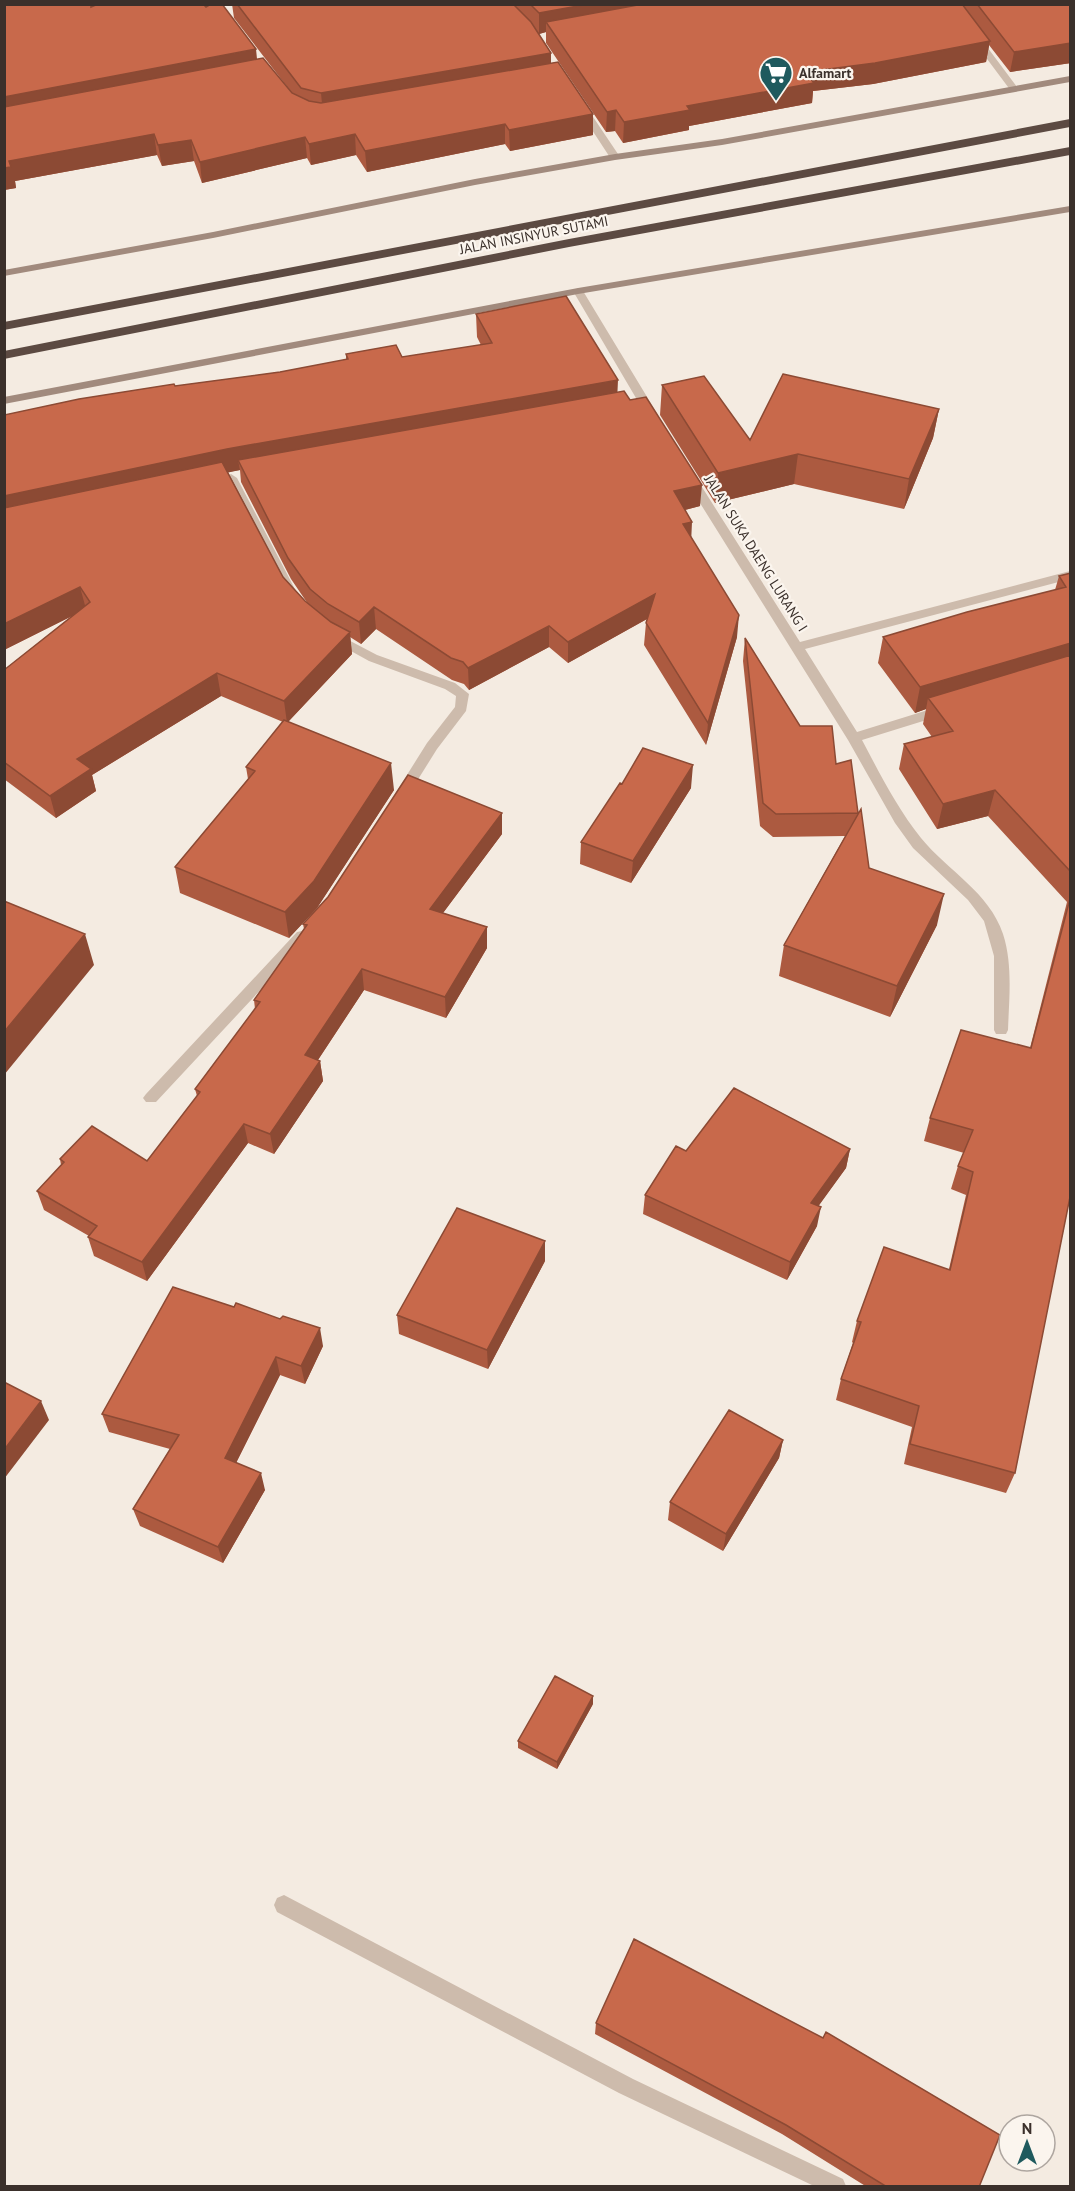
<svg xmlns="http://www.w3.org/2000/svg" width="1075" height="2191" font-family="'PT Sans',sans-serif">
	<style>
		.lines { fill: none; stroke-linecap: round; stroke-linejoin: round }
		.lane { fill: #cdbbac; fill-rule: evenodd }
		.street { fill: #cdbbac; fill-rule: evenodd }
		.secondary { fill: #a18a7d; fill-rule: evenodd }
		.highway { fill: #5c4a42; fill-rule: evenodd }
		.wall { fill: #ac5a40; fill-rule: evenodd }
		.shaded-wall { fill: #8c4a34 }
		.building { fill: #c8694b; stroke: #8c4a34; stroke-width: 1.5 }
		.labels { text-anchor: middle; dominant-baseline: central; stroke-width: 4.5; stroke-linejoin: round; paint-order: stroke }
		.far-poi-label { font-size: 14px; font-weight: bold; fill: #3b302b; stroke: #fbf5ee; text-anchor: start }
		.far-street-label { font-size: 14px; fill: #3b302b; stroke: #fbf5ee }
	</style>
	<rect width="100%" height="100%" fill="#f4ebe1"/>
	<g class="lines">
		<!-- lane -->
		<path class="lane" d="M284,1895L633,2079L843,2179L846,2186H814L619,2093L277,1912L274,1905L277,1898Z"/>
		<!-- street -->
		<path class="street" d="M946,4H955L1017,87V91H1011Z
			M579,105H585L620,157L619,159H611L577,107Z
			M578,288L583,291L658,415L656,417H648L646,415L573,291Z
			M231,474L237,478L298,595L296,598L292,599L286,595L225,478Z
			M691,475L695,476L800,642L1070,571V579L805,649L857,732L944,705L950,710L949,713L862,740C880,774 897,808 921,838C948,871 989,892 1003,934C1013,965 1009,999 1008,1030L1006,1034H996L994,1030V956L984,921L968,900L913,848L895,823L848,740L685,479Z
			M335,633L377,655L455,683L469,694L466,711L437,749L407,797H397L395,794L427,743L455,707L456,696L445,689L369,661L331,640L329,637Z
			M302,931L307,932L309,936L307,940L156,1102H146L143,1098L146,1094L297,932Z"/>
		<!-- secondary -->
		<path class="secondary" d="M1070,76V82L722,145L615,160L475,185L213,238L4,276V270L213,232L475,179L615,154L722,139Z
			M1070,206V212L578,294L4,404V397L578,288Z"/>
		<!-- highway -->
		<path class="highway" d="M1070,119V127L4,330V322Z
			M1070,147V155L569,247L4,359V351L569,239Z"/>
	</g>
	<!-- wall -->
	<path class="wall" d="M4,4L257,59L288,88L234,18L232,4H1071V63L1010,72L989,45L986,62L873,84L813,91L812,103L689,126V130L623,143L615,131L606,132L546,43V32L539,34L551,53V63L593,135L510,151L505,144L367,172L356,155L311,165L307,158L202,183L194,161L162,166L157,155L15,181L16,188L4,190Z
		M476,314L617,392L700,506L685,510L691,537L737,637L706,745L644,645L646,623L647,619L568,663L549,647L469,690L464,684L452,680L376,629L361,644L350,637L352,654L288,722L394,790L317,908L289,938L180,893L175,867L248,779L246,767L283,722L221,696L92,775L96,791L56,818L4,779V670L72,616L4,650V415L175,386L280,372L346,360V354L402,357L481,345L477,337ZM240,470L241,482L291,579L308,604L283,577L228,472Z
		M662,385L750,440L939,409L933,438L904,509L794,484L715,503L660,415Z
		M1071,573V1192L1015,1473L1006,1493L904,1464L912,1427L836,1400L841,1379L853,1343L852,1342L857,1321L949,1269L966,1195L951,1189L958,1166L964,1153L924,1141L930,1118L1030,1048L1067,902L988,816L937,829L899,769L904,744L932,737L923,724L926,709L915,713L878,663L883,637L1055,590L1059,576Z
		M745,638L800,726L836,764L858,813L869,868L937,925L890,1017L779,976L784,945L845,836L773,837L760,826L743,661Z
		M622,784L691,788L631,883L580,864L581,842Z
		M502,813V834L443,913L487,927V948L446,1018L364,990L318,1060L320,1061L323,1081L274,1154L248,1143L147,1281L94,1256L88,1237L89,1236L44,1210L37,1191L61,1165L60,1159L147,1161L197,1096L195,1089L255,1009L254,1000L304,929L303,924Z
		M850,1149L846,1168L818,1206L817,1226L787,1280L643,1214L645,1195L686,1151Z
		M545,1261L488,1369L399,1334L397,1315Z
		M173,1287L323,1346L305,1384L280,1375L236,1463L265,1490L223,1563L140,1526L133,1509L170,1449L109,1432L102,1414Z
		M783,1440L779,1458L723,1551L668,1520L670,1502Z
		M593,1704L557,1769L518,1748V1741Z
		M596,2023L979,2187H867L782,2134L595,2034Z"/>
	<!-- shaded-wall -->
	<path class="shaded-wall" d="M589,4H703L546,22V32L539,34V13Z
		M990,41L986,62L873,84L813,91L812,103L689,126V130L623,143L624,122L687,106L805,72Z
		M1071,43V63L1010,72L1014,52Z
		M256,49L258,69L4,119V97Z
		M551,53V73L323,114L321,93Z
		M616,110L615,131L606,132L607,112Z
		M593,114V135L510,151L509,130Z
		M505,124V144L367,172L365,151Z
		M154,134L157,155L15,181L16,188L4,190V168L9,161Z
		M355,134L356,155L311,165L309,144Z
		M305,137L307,158L202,183L200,162Z
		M191,140L194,161L162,166L158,145Z
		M618,380L617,402L238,460L240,470L4,520V496L227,449Z
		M939,409L933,438L904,509L909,479Z
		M798,454L794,484L715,503L718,473Z
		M702,485L700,506L673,513L674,491Z
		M692,522L691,544L683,524Z
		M80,587L86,609L4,650V624Z
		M655,594L654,615L568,663V642Z
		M374,607L376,629L361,644L359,622Z
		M739,615L737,637L706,745L708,723Z
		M549,626V647L469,690L468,668Z
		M350,632L352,654L287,723L284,701Z
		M1071,643V663L928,698L926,709L915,713L920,687Z
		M217,673L221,696L92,775L96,791L56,818L50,796L77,759Z
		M391,763L394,790L317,908L289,938L285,912Z
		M693,765L691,788L631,883L633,861Z
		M995,790L988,816L937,829L943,804Z
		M502,813V834L431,929L430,909Z
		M944,894L937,925L890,1017L897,986Z
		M487,927V948L446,1018L445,997Z
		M85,934L94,965L4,1075V1032Z
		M362,969L364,990L308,1075L305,1055Z
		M320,1061L323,1081L274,1154L270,1134Z
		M244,1124L248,1143L147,1281L142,1262Z
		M850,1149L846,1168L807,1222L811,1203Z
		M821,1207L817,1226L787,1280L790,1262Z
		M545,1241V1261L488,1369L487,1350Z
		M320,1328L323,1346L305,1384L301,1366Z
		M276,1357L280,1375L230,1475L225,1458Z
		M41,1401L49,1420L4,1479V1450Z
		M783,1440L779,1458L723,1551L726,1534Z
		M261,1473L265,1490L223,1563L218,1547Z
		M593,1696V1704L557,1769V1762Z"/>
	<!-- building -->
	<path class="building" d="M4,4H91V7L98,4H203L206,7L211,4H222L256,49L4,97Z
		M237,4H513L531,22L551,53L321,93L301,88Z
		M530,4H589L539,13Z
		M643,4H962L990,41L875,63L805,72L814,83L687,106L690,110L624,122L616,110L607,112L546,22Z
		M977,4H1071V43L1014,52Z
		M263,58L292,93L309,101L321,103L558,62L593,114L509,130L505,124L365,151L355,134L309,144L305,137L200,162L191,140L158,145L154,134L9,161L11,167L4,168V107Z
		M566,296L618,380L227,449L4,496V415L79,399L174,384L175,386L280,372L348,359L346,354L396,345L402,357L492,343L476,314Z
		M783,374L939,409L909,479L798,454L718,473L662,385L704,376L750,440Z
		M624,391L630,400L646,397L702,485L674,491L692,522L683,524L739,615L708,723L646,623L655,594L568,642L549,626L468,668L463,662L451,658L374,607L359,622L328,604L310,589L288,558L238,460Z
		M222,462L283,577L305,601L331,622L350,632L284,701L217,673L77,759L91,769L50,796L4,762V670L90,602L80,587L4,624V508Z
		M1071,573V643L920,687L883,637L967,612L1066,587L1059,576Z
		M745,638L800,726H832L836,764L851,760L858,813L776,814L763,803Z
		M1071,655V872L995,790L943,804L904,744L953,731L928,698Z
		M284,720L391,763L314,881L285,912L175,867L255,771L246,767Z
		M643,748L693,765L633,861L581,842L620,783L622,784Z
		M408,775L502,813L430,909L487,927L445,997L362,969L305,1055L320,1061L270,1134L244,1124L142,1262L88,1237L97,1226L37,1191L64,1162L60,1159L92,1126L147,1161L200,1092L195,1089L260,1002L254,1000L307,925L303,924L328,897Z
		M861,809L869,868L944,894L897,986L784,945Z
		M1071,895V1192L1015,1473L910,1444L919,1406L841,1379L861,1322L857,1321L884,1247L950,1270L973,1172L958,1166L973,1130L930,1118L961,1030L1031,1048Z
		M4,901L85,934L4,1032Z
		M734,1088L850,1149L811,1203L821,1207L790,1262L645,1195L676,1146L686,1151Z
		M457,1208L545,1241L487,1350L397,1315Z
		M173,1287L234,1307L236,1303L280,1319L283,1316L320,1328L301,1366L276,1357L225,1458L261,1473L218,1547L133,1509L179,1435L102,1414Z
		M4,1382L41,1401L4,1450Z
		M729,1410L783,1440L726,1534L670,1502Z
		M555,1676L593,1696L557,1762L518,1741Z
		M634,1939L823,2038L826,2032L1000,2135L979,2187H887L786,2125L596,2023Z"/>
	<!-- icons -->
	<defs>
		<g id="supermarket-pin" transform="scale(1.725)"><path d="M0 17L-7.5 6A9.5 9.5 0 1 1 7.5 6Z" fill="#1f5a5e" stroke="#fbf5ee"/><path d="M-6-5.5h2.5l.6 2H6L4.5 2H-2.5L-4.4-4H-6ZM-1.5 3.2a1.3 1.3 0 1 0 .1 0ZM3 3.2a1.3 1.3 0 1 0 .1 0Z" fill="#fff"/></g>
	</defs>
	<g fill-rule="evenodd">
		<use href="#supermarket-pin" x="776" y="73"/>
	</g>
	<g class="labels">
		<!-- far-poi labels -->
		<g class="far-poi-label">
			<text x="799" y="73">Alfamart</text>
		</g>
		<!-- far-street labels -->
		<g class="far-street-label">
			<text transform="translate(534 235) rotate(-11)">JALAN INSINYUR SUTAMI</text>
			<text transform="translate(756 553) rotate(58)">JALAN SUKA DAENG LURANG I</text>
		</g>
	</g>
	<!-- border -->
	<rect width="1075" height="2191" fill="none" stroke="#3b302b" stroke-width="12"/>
	<!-- north arrow -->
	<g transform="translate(1027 2143)"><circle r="28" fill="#fbf5ee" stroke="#aea6a0" stroke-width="1.5"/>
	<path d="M0-4.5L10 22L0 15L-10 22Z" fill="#1f5a5e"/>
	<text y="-9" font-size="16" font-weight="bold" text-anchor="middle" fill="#3b302b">N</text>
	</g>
</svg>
